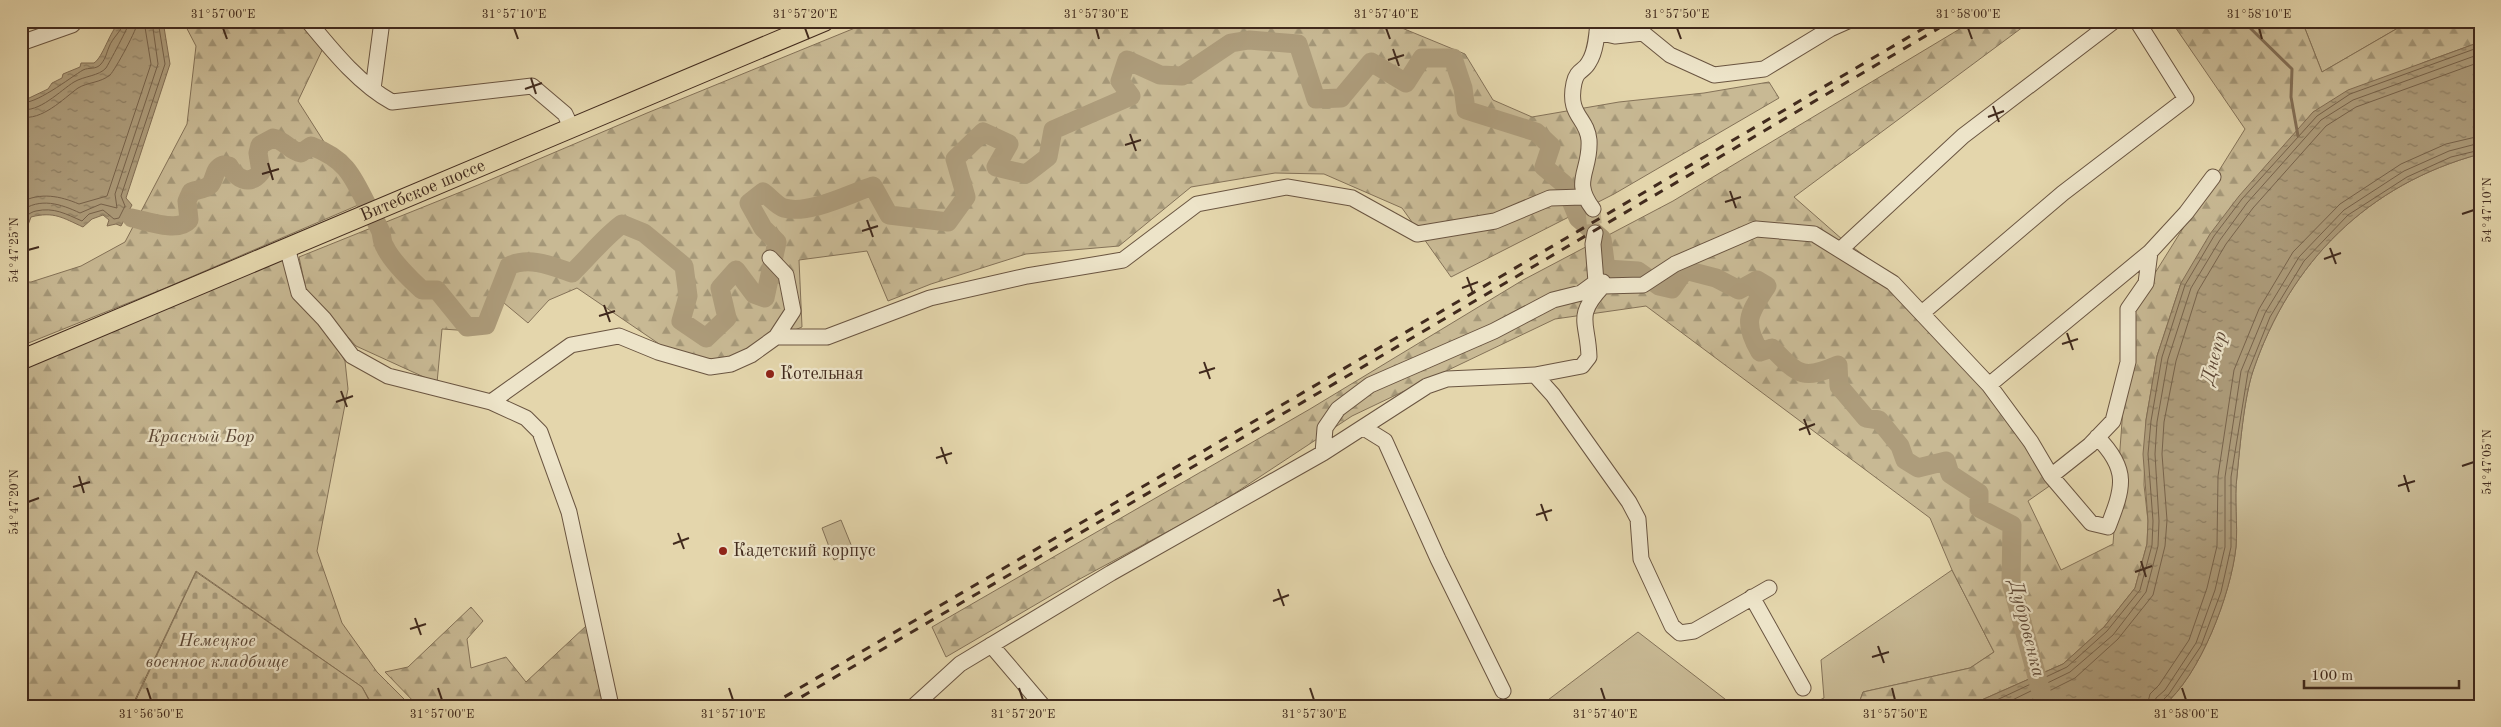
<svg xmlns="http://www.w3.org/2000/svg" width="2501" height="727" font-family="'Old Standard TT',serif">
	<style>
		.grass { fill: #c8b994; stroke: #847258 }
		.forest { fill: url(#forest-firs); stroke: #847258 }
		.cemetery { fill: url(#cemetery-stones); stroke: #847258 }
		.water { fill: url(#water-ripples); stroke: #826e55 }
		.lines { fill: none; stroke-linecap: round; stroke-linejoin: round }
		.shore { stroke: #77634c; stroke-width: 1 }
		.stream { stroke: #826e55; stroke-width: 3 }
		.river { stroke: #ad9c7b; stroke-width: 19 }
		.minor-tunnel { stroke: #c3b48f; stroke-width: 15; stroke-dasharray: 15 8; stroke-linecap: butt }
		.minor-casing { stroke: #6a5541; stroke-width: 17 }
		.major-casing { stroke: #412a1d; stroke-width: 21 }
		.minor { stroke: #ede4c9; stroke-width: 15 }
		.major { stroke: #e4d6ac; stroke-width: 19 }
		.rail { stroke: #412a1d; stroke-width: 3; stroke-dasharray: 9 9; stroke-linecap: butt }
		.ticks { fill: none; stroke: #412a1d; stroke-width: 2 }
		.poi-dot { fill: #8f2418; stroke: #ede4c9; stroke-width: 2 }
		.labels { text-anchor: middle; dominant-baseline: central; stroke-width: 4.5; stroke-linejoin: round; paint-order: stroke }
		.street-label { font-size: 18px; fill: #412a1d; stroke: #ede4c9 }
		.poi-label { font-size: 18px; fill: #412a1d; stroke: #ede4c9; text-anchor: start }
		.park-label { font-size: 18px; font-style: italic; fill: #5c4735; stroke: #ede4c9 }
		.water-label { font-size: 19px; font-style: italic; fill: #5c4634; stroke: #ede4c9 }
		.neatline { fill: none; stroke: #412a1d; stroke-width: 2 }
		.ticks-label { font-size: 12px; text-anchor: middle; fill: #412a1d }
	</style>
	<defs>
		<pattern id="forest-firs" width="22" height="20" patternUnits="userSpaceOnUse" patternTransform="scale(1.25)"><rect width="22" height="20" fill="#c8b994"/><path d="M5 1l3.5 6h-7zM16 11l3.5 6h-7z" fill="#a49778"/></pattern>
		<pattern id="cemetery-stones" width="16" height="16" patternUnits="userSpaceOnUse" patternTransform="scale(1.25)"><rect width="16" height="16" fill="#c8b994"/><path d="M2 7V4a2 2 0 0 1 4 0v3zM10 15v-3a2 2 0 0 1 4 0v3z" fill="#a49778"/></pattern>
		<pattern id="water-ripples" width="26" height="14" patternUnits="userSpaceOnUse" patternTransform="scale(1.25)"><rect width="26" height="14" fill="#ad9c7b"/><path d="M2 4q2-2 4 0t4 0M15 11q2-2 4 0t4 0" fill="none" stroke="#8e7f64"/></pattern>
	</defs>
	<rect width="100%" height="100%" fill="#e4d6ac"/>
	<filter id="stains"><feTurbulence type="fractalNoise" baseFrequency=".004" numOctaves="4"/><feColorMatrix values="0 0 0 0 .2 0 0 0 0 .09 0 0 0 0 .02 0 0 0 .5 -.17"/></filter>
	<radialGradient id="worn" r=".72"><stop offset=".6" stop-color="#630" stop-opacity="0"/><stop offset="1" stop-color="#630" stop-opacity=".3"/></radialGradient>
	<!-- grass -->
	<path class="grass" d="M2302,21H2410L2322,72Z
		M2480,154V706H2163C2200,676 2231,594 2236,547C2238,524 2234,499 2237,476C2240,446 2244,398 2253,371C2290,262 2368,184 2480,154Z
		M841,520L854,552L834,560L822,528Z
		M1952,570L1994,652L1970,668L1863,692L1858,706H1807L1824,698L1821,660Z
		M1638,632L1734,706H1540Z"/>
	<!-- forest -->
	<path class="forest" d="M183,21H303L325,44L298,101L363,203L163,289L21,346V282H31L81,266L125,242L187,124L196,46Z
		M872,21H1385L1465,54L1493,100L1532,117L1619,102L1704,93L1769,82L1779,98L1614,194L1451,277L1402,208L1324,174L1275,173L1191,187L1119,246L1026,254L931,284L888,301L867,251L799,260L802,327L721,361L671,352L577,288L549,300L528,323L504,303L487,332L442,329L437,383L356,346L306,290L299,257L478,185L647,113Z
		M1973,21H2031L1794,197L1843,240L1892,276L1993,378L2058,480L2028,501L2061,570L2113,544L2130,313L2245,129L2171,21H2302L2322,72L2410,21H2480V42L2425,62L2313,112L2181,283L2157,356L2146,420L2144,485L2148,521L2147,544L2135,588L2104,627L2063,664L1968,706H1858L1863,692L1970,668L1994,652L1952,570L1930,518L1646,306L1555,319L1352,416L1217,505L1076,581L946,657L932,627L1310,409L1523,280L1673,201Z
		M284,254L345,361L348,389L317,551L342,623L377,672L411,706H373L362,687L196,571L132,706H21V367Z
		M471,607L483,621L467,639L471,668L506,657L526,682L586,626L606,706H418L385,672L408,667Z"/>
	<!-- cemetery -->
	<path class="cemetery" d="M196,572L362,687L372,706H133Z"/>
	<!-- water -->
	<path class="water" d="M120,21H163L170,64L126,198L132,205L121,226L116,224L107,226L109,220L103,215L92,219L83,227C63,218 54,211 31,217L28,225L21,221V89L25,90L22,97L27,99L48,89L52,83L62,78L63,74L80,67L81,63H94C103,57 109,33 120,21Z
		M2480,42V154C2368,184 2290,262 2253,371C2244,398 2240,446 2237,476C2234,499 2238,524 2236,547C2231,594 2200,676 2163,706H1968L2063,664L2104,627L2135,588L2147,544L2148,521L2143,454L2146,420L2157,356L2181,283L2210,234L2239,196L2313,112L2348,90Z"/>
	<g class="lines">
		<!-- shore -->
		<path class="shore" d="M21,102C33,107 71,77 83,70C89,67 96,70 101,64C106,58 106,54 109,47C112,38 123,30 124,21
			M21,109C38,114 61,90 74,82C84,76 99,76 106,68C108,65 130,24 130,21
			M21,117C42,121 63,99 78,88C88,82 100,83 110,75C115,70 138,28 138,21
			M21,202C41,192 60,196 79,204L107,196L151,64L144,21
			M21,211C40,197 61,204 80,213L101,204L117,208L115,194L158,64L152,21
			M21,217C27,217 30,212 36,211C54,207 66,214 82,221L89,214L103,210L114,219L119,218L125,206L121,196L165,64L158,21
			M1984,706L2067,667L2107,631L2140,590L2152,545L2153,521L2148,454L2151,421L2162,357L2185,285L2214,236L2242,199L2317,116L2350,94L2480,47
			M2000,706L2070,672L2113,635L2146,592L2158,546L2159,521L2155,454L2157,422L2168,359L2191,288L2220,240L2247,203L2321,120L2353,100L2480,54
			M2019,706L2075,678L2118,639L2153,595L2165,546L2167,520L2162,454L2164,422L2176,361L2198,291L2226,244L2253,208L2326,126L2356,107L2480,62
			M2147,706L2150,694L2159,685L2189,640L2207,588L2217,546L2218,476L2234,370L2259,309L2293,252L2340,204L2401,164L2446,144L2480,136
			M2154,706L2156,698L2165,690L2196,643L2215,590L2225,547V477L2241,371L2265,313L2299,257L2344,210L2404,171L2449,151L2480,143
			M2161,706L2162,701L2169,694L2201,646L2221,592L2231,547V477L2248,372L2270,317L2304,261L2348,215L2407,177L2451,157L2480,150"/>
		<!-- stream -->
		<path class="stream" d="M2243,21L2292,69L2291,97L2298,136"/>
		<!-- river -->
		<path class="river" d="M132,218C147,221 178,233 189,220L187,201L191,192C198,189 204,190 210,185C216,178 213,169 223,165L229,166C236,178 249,187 261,172L258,153L260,145L273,138C284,140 290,151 301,153L311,146C344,158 352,174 367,205C372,214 377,223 381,232C382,237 382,243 385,247C391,260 411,280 422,290H437L467,327L486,325L509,266C529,256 552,266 572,273C589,257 603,238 622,224L644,233L684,266L688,296L681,321L706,338L727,318L720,288L736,270L754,294L765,298L777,242L763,228L749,203L763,192C769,196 777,206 784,208C809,215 849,194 873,186L889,215L948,222L966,197L955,159L983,132L1009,144L996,167L1026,174L1048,157L1053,130L1131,96L1120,81L1127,60L1160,75L1182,76L1231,43L1249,40L1298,44L1316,99L1341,98L1371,62L1406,83L1422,58H1453L1463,88L1466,110L1536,132L1551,146L1544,167L1564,184L1578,218L1602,239L1606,269L1638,271L1659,286L1672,289L1685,270L1716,278L1739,290L1757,280L1767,286C1749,314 1742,321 1760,352L1772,348C1798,374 1801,381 1838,365L1839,386L1866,418L1879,420L1900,446L1905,460L1918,468L1946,461L1950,474L1979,493V508L2012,525L2011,582L2045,706"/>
		<!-- minor-tunnel -->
		<path class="minor-tunnel" d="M1593,209L1595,233"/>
		<!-- minor casing -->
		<g class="minor-casing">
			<path id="minor" d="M308,21C332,50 359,84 392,102L532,86L565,114L572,129
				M1597,32L1615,36L1643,33L1670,55L1714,75L1764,69L1830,29L1848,21
				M21,43L72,25L76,21
				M373,89L382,21
				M1593,209C1571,180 1591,172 1589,140C1587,117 1567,116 1574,83C1577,69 1584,72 1589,62C1596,51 1597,34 1598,21
				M287,247L299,293L324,319L352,356L388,376L491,402L526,418L540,432L569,512L611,706
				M1840,250L1963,136L2114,21
				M1603,286L1643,285L1675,264L1756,229L1814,234L1893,283L1989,385L2031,442L2051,476L2090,445L2113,421L2128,362V309L2146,283L2150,252
				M1922,313L2063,193L2186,99L2137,21
				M776,337H827L930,298L1027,276L1123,260L1197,204L1287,187L1352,198L1417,234L1495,221L1550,198L1583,197
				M1535,375L1582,366L1589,357C1588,321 1574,317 1603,286V282
				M1989,385L2150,252L2186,213L2213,177
				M491,402L571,345L619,336L658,352L710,367L731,364L751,355L776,337L793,311L786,275L770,258
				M1364,428L1385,441L1438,559L1503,691
				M1323,453L1325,428L1338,409L1370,385L1494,331L1553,300L1581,293L1596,282L1593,244L1595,233
				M2051,476L2091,523L2108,527C2123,488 2130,470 2097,437
				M1752,597L1803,688
				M991,645L1043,706
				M914,706L960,664L1111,573L1323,453L1427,386L1447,379L1535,375L1553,395L1629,502L1638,519L1641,559L1672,626L1680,633L1694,631L1769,588"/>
		</g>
		<!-- major casing -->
		<g class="major-casing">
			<g id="major">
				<path id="s1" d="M21,360L825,21"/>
			</g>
		</g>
		<!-- minor -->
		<use href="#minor" class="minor"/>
		<!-- major -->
		<use href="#major" class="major"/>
		<!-- rail -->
		<path class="rail" d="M769,706L1936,21
			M786,706L1951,21"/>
	</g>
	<!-- ticks -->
	<path class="ticks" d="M223,28L227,39M514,28L518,39M805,28L809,39M1096,28L1099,39M1386,28L1390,39M1677,28L1681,39M1968,28L1972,39M2259,28L2262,39M1393,49L1399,66M1388,60L1404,55M531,78L536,94M525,89L542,83M1993,106L1999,122M1988,117L2004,111M1130,134L1136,151M1125,145L1141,140M268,163L273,180M262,174L279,169M1730,191L1736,208M1725,202L1741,197M2462,214L2474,210M867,220L873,237M862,231L878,226M2330,248L2336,264M28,250L39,247M2324,259L2341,253M1467,277L1473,293M1462,288L1478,282M604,305L610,322M599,316L615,311M2067,333L2073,350M2062,344L2078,339M1204,362L1210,379M1199,373L1215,368M341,391L347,407M336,402L353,396M1804,419L1810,435M1799,430L1815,424M941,447L947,464M936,458L952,453M2462,466L2474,462M2404,475L2409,492M79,476L84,493M2398,486L2415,481M73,487L90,482M28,502L39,498M1541,504L1547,521M1536,515L1552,510M678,533L684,549M673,544L689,538M2141,561L2146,577M2135,572L2152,566M1278,589L1284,606M1273,601L1289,595M415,618L421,635M410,629L426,624M1878,646L1884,663M1872,657L1889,652M147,688L151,700M438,688L442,700M729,688L733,700M1019,688L1023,700M1310,688L1314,700M1601,688L1605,700M1892,688L1895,700M2182,688L2186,700"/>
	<!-- markers -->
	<g class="poi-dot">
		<circle cx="770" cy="374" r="5"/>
		<circle cx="723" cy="551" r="5"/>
	</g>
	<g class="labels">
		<!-- street labels -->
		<g class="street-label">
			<text stroke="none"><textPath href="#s1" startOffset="436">Витебское шоссе</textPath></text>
		</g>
		<!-- poi labels -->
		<g class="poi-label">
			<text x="780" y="374">Котельная</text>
			<text x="733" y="551">Кадетский корпус</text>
		</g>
		<!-- park labels -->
		<g class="park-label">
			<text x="201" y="437">Красный Бор</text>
			<text x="217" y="641">Немецкое<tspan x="217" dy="21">военное кладбище</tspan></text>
		</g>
		<!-- water labels -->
		<g class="water-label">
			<text transform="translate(2215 358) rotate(-75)">Днепр</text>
			<text transform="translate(2026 629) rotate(76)">Дубровенка</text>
		</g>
	</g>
	<!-- margin -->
	<rect width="2501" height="727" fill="none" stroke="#e4d6ac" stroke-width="55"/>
	<!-- scale -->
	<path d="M2304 680v8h155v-8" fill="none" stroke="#412a1d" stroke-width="2.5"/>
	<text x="2311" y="680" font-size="15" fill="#412a1d" stroke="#ede4c9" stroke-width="4" paint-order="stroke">100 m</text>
	<rect x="28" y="28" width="2446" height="672" class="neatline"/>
	<g class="ticks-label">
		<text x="223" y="18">31°57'00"E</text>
		<text x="514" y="18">31°57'10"E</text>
		<text x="805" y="18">31°57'20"E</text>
		<text x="1096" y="18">31°57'30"E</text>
		<text x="1386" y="18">31°57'40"E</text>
		<text x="1677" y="18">31°57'50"E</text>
		<text x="1968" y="18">31°58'00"E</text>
		<text x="2259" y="18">31°58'10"E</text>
		<text transform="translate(2487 210) rotate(-90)" y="4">54°47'10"N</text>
		<text transform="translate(14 250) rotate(-90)" y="4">54°47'25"N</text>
		<text transform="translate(2487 462) rotate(-90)" y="4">54°47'05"N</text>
		<text transform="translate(14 502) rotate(-90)" y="4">54°47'20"N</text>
		<text x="151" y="718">31°56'50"E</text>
		<text x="442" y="718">31°57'00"E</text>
		<text x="733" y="718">31°57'10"E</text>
		<text x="1023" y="718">31°57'20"E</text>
		<text x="1314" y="718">31°57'30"E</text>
		<text x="1605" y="718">31°57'40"E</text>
		<text x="1895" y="718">31°57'50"E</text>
		<text x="2186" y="718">31°58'00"E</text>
	</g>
	<rect width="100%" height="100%" filter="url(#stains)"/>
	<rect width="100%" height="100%" fill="url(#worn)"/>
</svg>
